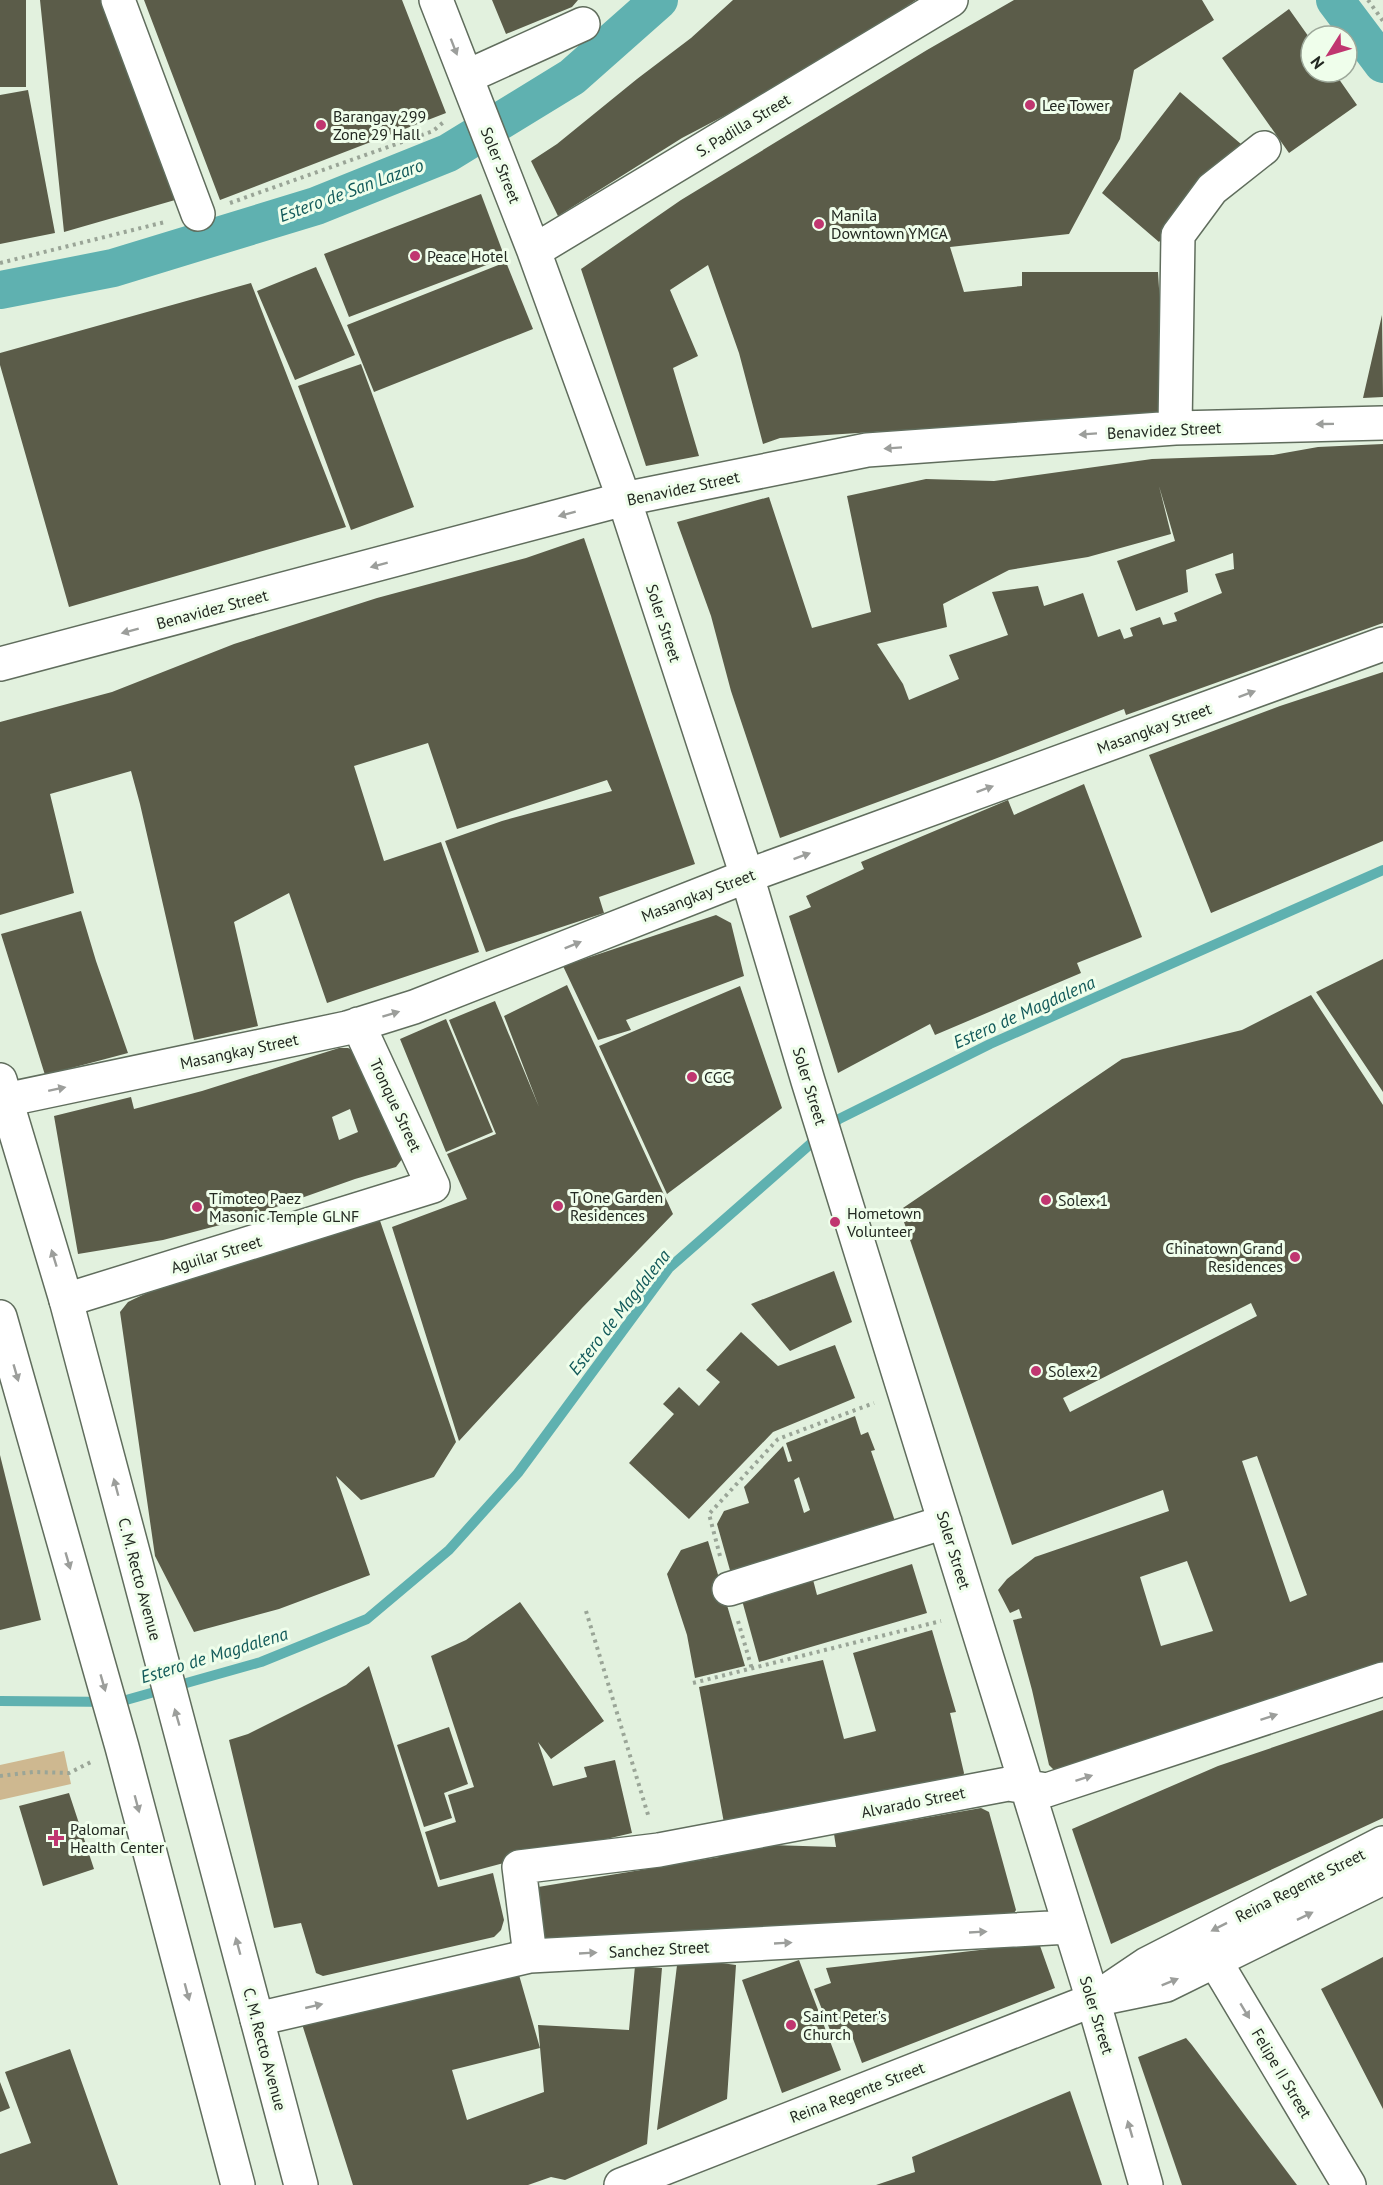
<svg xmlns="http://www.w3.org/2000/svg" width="1383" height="2185" font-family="'PT Sans',sans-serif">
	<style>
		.green { fill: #ceb890 }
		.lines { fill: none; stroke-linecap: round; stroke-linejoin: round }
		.stream { stroke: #5fb1b0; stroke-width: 10 }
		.canal { stroke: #5fb1b0; stroke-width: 38 }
		.building { fill: #5b5c49; fill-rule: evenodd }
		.minor-casing { stroke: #606d5d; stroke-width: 36 }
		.major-casing { stroke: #606d5d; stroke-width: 36 }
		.path { stroke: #9aa597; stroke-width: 4; stroke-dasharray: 3 4.5; stroke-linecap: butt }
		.minor { stroke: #fff; stroke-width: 33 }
		.major { stroke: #fff; stroke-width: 33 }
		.oneway { fill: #9c9e9b }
		.poi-dot { fill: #c03670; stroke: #effeeb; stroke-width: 2 }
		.labels { text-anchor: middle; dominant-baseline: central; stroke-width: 6; stroke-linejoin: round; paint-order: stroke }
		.poi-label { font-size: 16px; fill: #222821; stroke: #effeeb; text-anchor: start }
		.street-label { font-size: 16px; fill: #222821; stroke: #effeeb }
		.water-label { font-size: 18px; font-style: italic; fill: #115959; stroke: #effeeb }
	</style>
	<rect width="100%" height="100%" fill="#e2f1de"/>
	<!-- green -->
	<path class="green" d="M64,1751L71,1784L0,1800V1765Z"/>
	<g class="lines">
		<!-- stream -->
		<path class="stream" d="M0,1701L119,1702L261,1662L367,1619L449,1550L518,1473L669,1268L839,1119L990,1044L1383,870"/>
		<!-- canal -->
		<path class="canal" d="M1335,0L1383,64
			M0,290L113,268L316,206L448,153L572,77L659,0"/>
	</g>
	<!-- building -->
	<path class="building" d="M0,0H26V87H0Z
		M40,0H107L182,198L64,232Z
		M144,0H402L446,113L220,200Z
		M492,0H578L572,7L506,34Z
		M733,0H916L810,71L682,138L558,216L531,161L557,144L637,79L691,38Z
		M1014,0H1202L1214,20L1134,70L1120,139L1069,234L950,247L964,292L1022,286V272H1158L1167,418L983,425L780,438L763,444L739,353L708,265L670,290L698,356L673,368L699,456L646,466L581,269L681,200L927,50Z
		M1289,9L1311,40V72H1334L1357,105L1289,153L1222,58Z
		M28,90L55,233L0,244V95Z
		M1180,92L1241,144L1159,242L1102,193Z
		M481,194L505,258L349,317L324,254Z
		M506,262L533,329L374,392L347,325Z
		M316,267L355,355L295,380L257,291Z
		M251,283L346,527L69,607L0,365V353Z
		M1382,315L1383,397L1363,398Z
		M361,364L414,507L351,530L298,386Z
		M1383,444V623L1126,715L1124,709L992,760L780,838L731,691L711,616L677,522L769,497L812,628L871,612L847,496L926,479L994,481L1152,459L1273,455L1318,447ZM1159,486L1175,541L1117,561L1136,611L1188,592L1186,570L1233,553L1234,569L1215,574L1222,593L1174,613L1177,621L1163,625L1160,617L1130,628L1133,636L1124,639L1120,629L1098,637L1083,593L1044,606L1038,586L992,592L1008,635L949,655L959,679L909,700L903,684L877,644L947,627L943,604L1009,570L1088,557L1171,534Z
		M584,538L695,864L599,897L604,913L486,952L445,841L502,821L612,791L607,780L457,829L428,743L354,766L384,861L441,842L479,952L327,1003L289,893L234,922L258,1026L194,1040L140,804L131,771L50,794L74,893L0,915V722L112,692L234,644L377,598L526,558Z
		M1383,672V841L1211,913L1149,755L1280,706Z
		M1084,784L1142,937L1077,963L1081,973L935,1035L930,1024L838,1073L789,916L811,907L806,896L864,869L861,862L1008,800L1014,815Z
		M81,911L96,961L128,1053L45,1075L1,934Z
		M716,915L731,923L744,976L626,1020L631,1030L598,1040L563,966Z
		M1383,959V1092L1316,992Z
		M567,985L673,1214L582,1308L459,1441L392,1227L467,1199L447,1154L496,1134L449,1020L495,1001L539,1107L504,1016Z
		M740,986L782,1108L667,1194L599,1046Z
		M1311,995L1383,1105V1661L1055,1771L1049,1765L1032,1690L1013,1620L1022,1618L1019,1609L1010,1613L998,1590L1007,1579L1035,1557L1169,1511L1163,1490L1012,1545L900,1210L1122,1059L1242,1030ZM1251,1303L1257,1316L1070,1412L1063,1398ZM1257,1456L1307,1595L1290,1602L1242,1461ZM1187,1561L1213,1631L1161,1646L1140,1577Z
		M446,1019L493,1132L446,1152L400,1039Z
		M339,1048H348L355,1051L406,1154L396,1167L355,1179L239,1220L163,1240L78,1254L54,1116L131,1097L134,1109L202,1091ZM350,1109L358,1132L339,1140L332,1117Z
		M377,1212L456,1442L434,1477L361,1500L336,1476L370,1575L279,1609L194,1632L155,1556L120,1312L128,1302L134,1299L175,1280Z
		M834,1271L852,1322L790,1351L751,1304Z
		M741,1332L778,1366L835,1345L855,1398L773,1432L689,1519L629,1463L674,1414L663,1404L679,1387L699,1406L720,1382L706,1370Z
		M855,1416L861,1435L868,1432L875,1450L871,1451L898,1530L733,1581L717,1524L724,1511L749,1503L744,1487L783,1446L788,1462L792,1461L786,1443ZM799,1477L810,1510L804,1513L794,1480Z
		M0,1455L41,1620L0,1630Z
		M708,1541L745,1666L695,1678L687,1635L667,1574L681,1550Z
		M912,1564L927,1613L759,1662L740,1593L811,1572L817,1595Z
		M520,1602L604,1721L551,1759L538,1742L553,1786L587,1777L584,1767L615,1760L632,1833L500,1864L440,1880L425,1832L456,1822L448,1795L474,1787L431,1656L466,1640Z
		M932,1630L956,1712L950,1713L964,1773L963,1776L724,1823L699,1687L823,1660L844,1739L876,1731L853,1653Z
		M369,1666L438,1887L493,1873L504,1920L501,1930L494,1937L323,1976L316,1973L301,1923L274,1928L229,1740L248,1734L346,1685Z
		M1383,1710V1818L1111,1944L1072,1829L1218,1766Z
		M449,1727L468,1784L444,1793L452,1818L424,1827L397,1745Z
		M69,1793L94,1869L43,1886L19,1806Z
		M981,1808L989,1812L1016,1910L1011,1918L541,1942L532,1888L719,1857V1849L770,1845L836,1847L834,1834Z
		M1039,1943L1055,1988L862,2063L849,2028L832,2035L814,1989L831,1983L826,1968Z
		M678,1957L736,1965L727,2099L657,2130Z
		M1383,1957V2109L1321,1989Z
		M799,1960L841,2070L782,2093L742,1980Z
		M635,1966L662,1968L647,2144L565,2180L551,2177L528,2185H353L302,2024L517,1968L540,2048L452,2070L467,2120L544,2092L538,2025L629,2030Z
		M1186,2038L1192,2045L1297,2185H1182L1138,2057Z
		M70,2049L118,2185H0V2154L31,2143L5,2072Z
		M0,2082L10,2108L0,2112Z
		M1070,2091L1102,2185H876L915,2172L912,2157Z"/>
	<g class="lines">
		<!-- minor casing -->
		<g class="minor-casing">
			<path id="minor" d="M118,0L198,214
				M436,0L534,251L624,499L747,876L808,1081L1093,2000L1146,2185
				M466,77L583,24
				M534,251L951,0
				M1175,428L1178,235L1212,189L1264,148
				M0,664L624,499L867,450L1175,428L1383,423
				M0,1101L347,1028L414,1007L747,876L1383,644
				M66,1300L433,1186L358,1024
				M729,1589L945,1522
				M530,1956L519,1867L659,1850L1008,1784L1047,1790L1383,1679
				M1215,1961L1349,2185
				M257,2019L530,1956L1069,1927"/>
		</g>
		<!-- major casing -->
		<g class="major-casing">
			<path id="major" d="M0,1080L66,1300L301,2185
				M0,1317L122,1747L238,2185
				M1107,1991L1147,1964L1383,1843
				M621,2185L1093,2000L1166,1985L1383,1878"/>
		</g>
		<!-- path -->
		<path class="path" d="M1368,0L1383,21
			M230,203L433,131L446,120
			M0,263L165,222
			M720,1556L709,1514L778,1439L874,1403
			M586,1611L649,1818
			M738,1621L752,1669
			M693,1683L941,1621
			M0,1776L33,1772L69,1773L91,1762"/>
		<!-- minor -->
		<use href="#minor" class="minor"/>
		<!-- major -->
		<use href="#major" class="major"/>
	</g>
	<!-- one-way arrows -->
	<defs><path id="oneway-solid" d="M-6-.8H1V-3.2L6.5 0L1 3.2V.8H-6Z" transform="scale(1.5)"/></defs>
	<g class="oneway">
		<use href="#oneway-solid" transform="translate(454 47) rotate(69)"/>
		<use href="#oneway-solid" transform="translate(1325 424) rotate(179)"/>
		<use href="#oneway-solid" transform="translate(1088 434) rotate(176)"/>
		<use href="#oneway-solid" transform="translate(893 448) rotate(176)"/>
		<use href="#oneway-solid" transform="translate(567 514) rotate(165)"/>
		<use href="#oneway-solid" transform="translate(379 565) rotate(165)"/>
		<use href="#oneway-solid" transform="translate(130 631) rotate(165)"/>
		<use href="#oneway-solid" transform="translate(1247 694) rotate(-20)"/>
		<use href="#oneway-solid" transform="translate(985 789) rotate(-20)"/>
		<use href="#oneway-solid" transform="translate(802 856) rotate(-20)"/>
		<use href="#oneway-solid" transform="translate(573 945) rotate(-22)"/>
		<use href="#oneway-solid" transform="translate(391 1014) rotate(-17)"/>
		<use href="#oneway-solid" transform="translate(57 1089) rotate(-12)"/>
		<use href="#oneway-solid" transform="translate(54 1258) rotate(-107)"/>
		<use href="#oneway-solid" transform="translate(16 1373) rotate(74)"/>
		<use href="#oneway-solid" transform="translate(116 1487) rotate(-105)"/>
		<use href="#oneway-solid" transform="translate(68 1561) rotate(74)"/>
		<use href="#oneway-solid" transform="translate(103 1683) rotate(74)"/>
		<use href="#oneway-solid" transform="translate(177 1717) rotate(-106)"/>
		<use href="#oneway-solid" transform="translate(1269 1717) rotate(-18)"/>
		<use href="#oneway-solid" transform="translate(1084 1778) rotate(-18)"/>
		<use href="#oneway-solid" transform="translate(137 1804) rotate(75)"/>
		<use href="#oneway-solid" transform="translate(1305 1916) rotate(-26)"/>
		<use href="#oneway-solid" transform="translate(1219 1927) rotate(153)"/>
		<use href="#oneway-solid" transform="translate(978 1932) rotate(-3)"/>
		<use href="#oneway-solid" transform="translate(783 1943) rotate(-3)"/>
		<use href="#oneway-solid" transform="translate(238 1946) rotate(-105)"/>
		<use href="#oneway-solid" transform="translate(588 1953) rotate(-3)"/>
		<use href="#oneway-solid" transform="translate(1170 1982) rotate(-22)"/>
		<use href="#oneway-solid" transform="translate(187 1992) rotate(75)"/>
		<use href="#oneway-solid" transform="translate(314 2006) rotate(-13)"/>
		<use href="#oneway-solid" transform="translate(1245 2011) rotate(59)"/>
		<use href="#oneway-solid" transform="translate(1130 2129) rotate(-106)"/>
	</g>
	<!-- markers -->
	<g class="poi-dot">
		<circle cx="1030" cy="105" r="6"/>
		<circle cx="321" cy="125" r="6"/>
		<circle cx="819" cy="224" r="6"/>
		<circle cx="415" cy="256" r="6"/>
		<circle cx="692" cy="1077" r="6"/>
		<circle cx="1046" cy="1200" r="6"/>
		<circle cx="558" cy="1206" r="6"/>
		<circle cx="197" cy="1207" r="6"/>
		<circle cx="835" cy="1222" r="6"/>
		<circle cx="1295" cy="1257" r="6"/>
		<circle cx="1036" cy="1371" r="6"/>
		<path d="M53 1829h6v6h6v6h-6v6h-6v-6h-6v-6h6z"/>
		<circle cx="791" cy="2025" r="6"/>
	</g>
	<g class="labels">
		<!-- poi labels -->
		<g class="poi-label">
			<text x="1042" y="105">Lee Tower</text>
			<text x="333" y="116">Barangay 299<tspan x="333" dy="18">Zone 29 Hall</tspan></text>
			<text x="831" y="215">Manila<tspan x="831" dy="18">Downtown YMCA</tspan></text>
			<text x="427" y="256">Peace Hotel</text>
			<text x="704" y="1077">CGC</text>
			<text x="570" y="1197">T One Garden<tspan x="570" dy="18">Residences</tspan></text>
			<text x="209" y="1198">Timoteo Paez<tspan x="209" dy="18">Masonic Temple GLNF</tspan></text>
			<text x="1058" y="1200">Solex 1</text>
			<text x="847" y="1213">Hometown<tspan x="847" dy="18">Volunteer</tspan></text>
			<text x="1283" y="1248" text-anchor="end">Chinatown Grand<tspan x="1283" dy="18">Residences</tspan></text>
			<text x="1048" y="1371">Solex 2</text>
			<text x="70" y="1829">Palomar<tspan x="70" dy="18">Health Center</tspan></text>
			<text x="803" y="2016">Saint Peter's<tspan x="803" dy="18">Church</tspan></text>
		</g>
		<!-- street labels -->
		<g class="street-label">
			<text transform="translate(743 125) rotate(-31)">S. Padilla Street</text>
			<text transform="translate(501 165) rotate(68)">Soler Street</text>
			<text transform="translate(1164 430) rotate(-3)">Benavidez Street</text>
			<text transform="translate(683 488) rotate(-12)">Benavidez Street</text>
			<text transform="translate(212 609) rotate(-15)">Benavidez Street</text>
			<text transform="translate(664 623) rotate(72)">Soler Street</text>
			<text transform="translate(1154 728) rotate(-20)">Masangkay Street</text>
			<text transform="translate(698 895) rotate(-21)">Masangkay Street</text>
			<text transform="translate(239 1051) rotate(-12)">Masangkay Street</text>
			<text transform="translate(810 1086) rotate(73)">Soler Street</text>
			<text transform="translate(396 1105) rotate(65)">Tronque Street</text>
			<text transform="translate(216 1254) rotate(-17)">Aguilar Street</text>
			<text transform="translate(954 1550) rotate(73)">Soler Street</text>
			<text transform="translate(140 1579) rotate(75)">C. M. Recto Avenue</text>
			<text transform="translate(913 1802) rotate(-11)">Alvarado Street</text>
			<text transform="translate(1300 1885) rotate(-27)">Reina Regente Street</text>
			<text transform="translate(659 1949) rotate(-3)">Sanchez Street</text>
			<text transform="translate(1097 2015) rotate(73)">Soler Street</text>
			<text transform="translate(265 2049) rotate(75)">C. M. Recto Avenue</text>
			<text transform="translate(1282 2073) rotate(59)">Felipe II Street</text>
			<text transform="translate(857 2092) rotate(-21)">Reina Regente Street</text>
		</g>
		<!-- water labels -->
		<g class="water-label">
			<text transform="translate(351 190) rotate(-20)">Estero de San Lazaro</text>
			<text transform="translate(1024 1012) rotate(-24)">Estero de Magdalena</text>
			<text transform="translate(619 1312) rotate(-52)">Estero de Magdalena</text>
			<text transform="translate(214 1655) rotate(-17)">Estero de Magdalena</text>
		</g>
	</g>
	<!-- north arrow -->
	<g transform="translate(1329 54) rotate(233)"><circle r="28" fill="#effeeb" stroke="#9da89a" stroke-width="1.5"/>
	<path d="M0-4.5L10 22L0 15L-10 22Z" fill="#c03670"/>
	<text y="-9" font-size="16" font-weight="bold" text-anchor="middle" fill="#222821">N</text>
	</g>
</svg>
